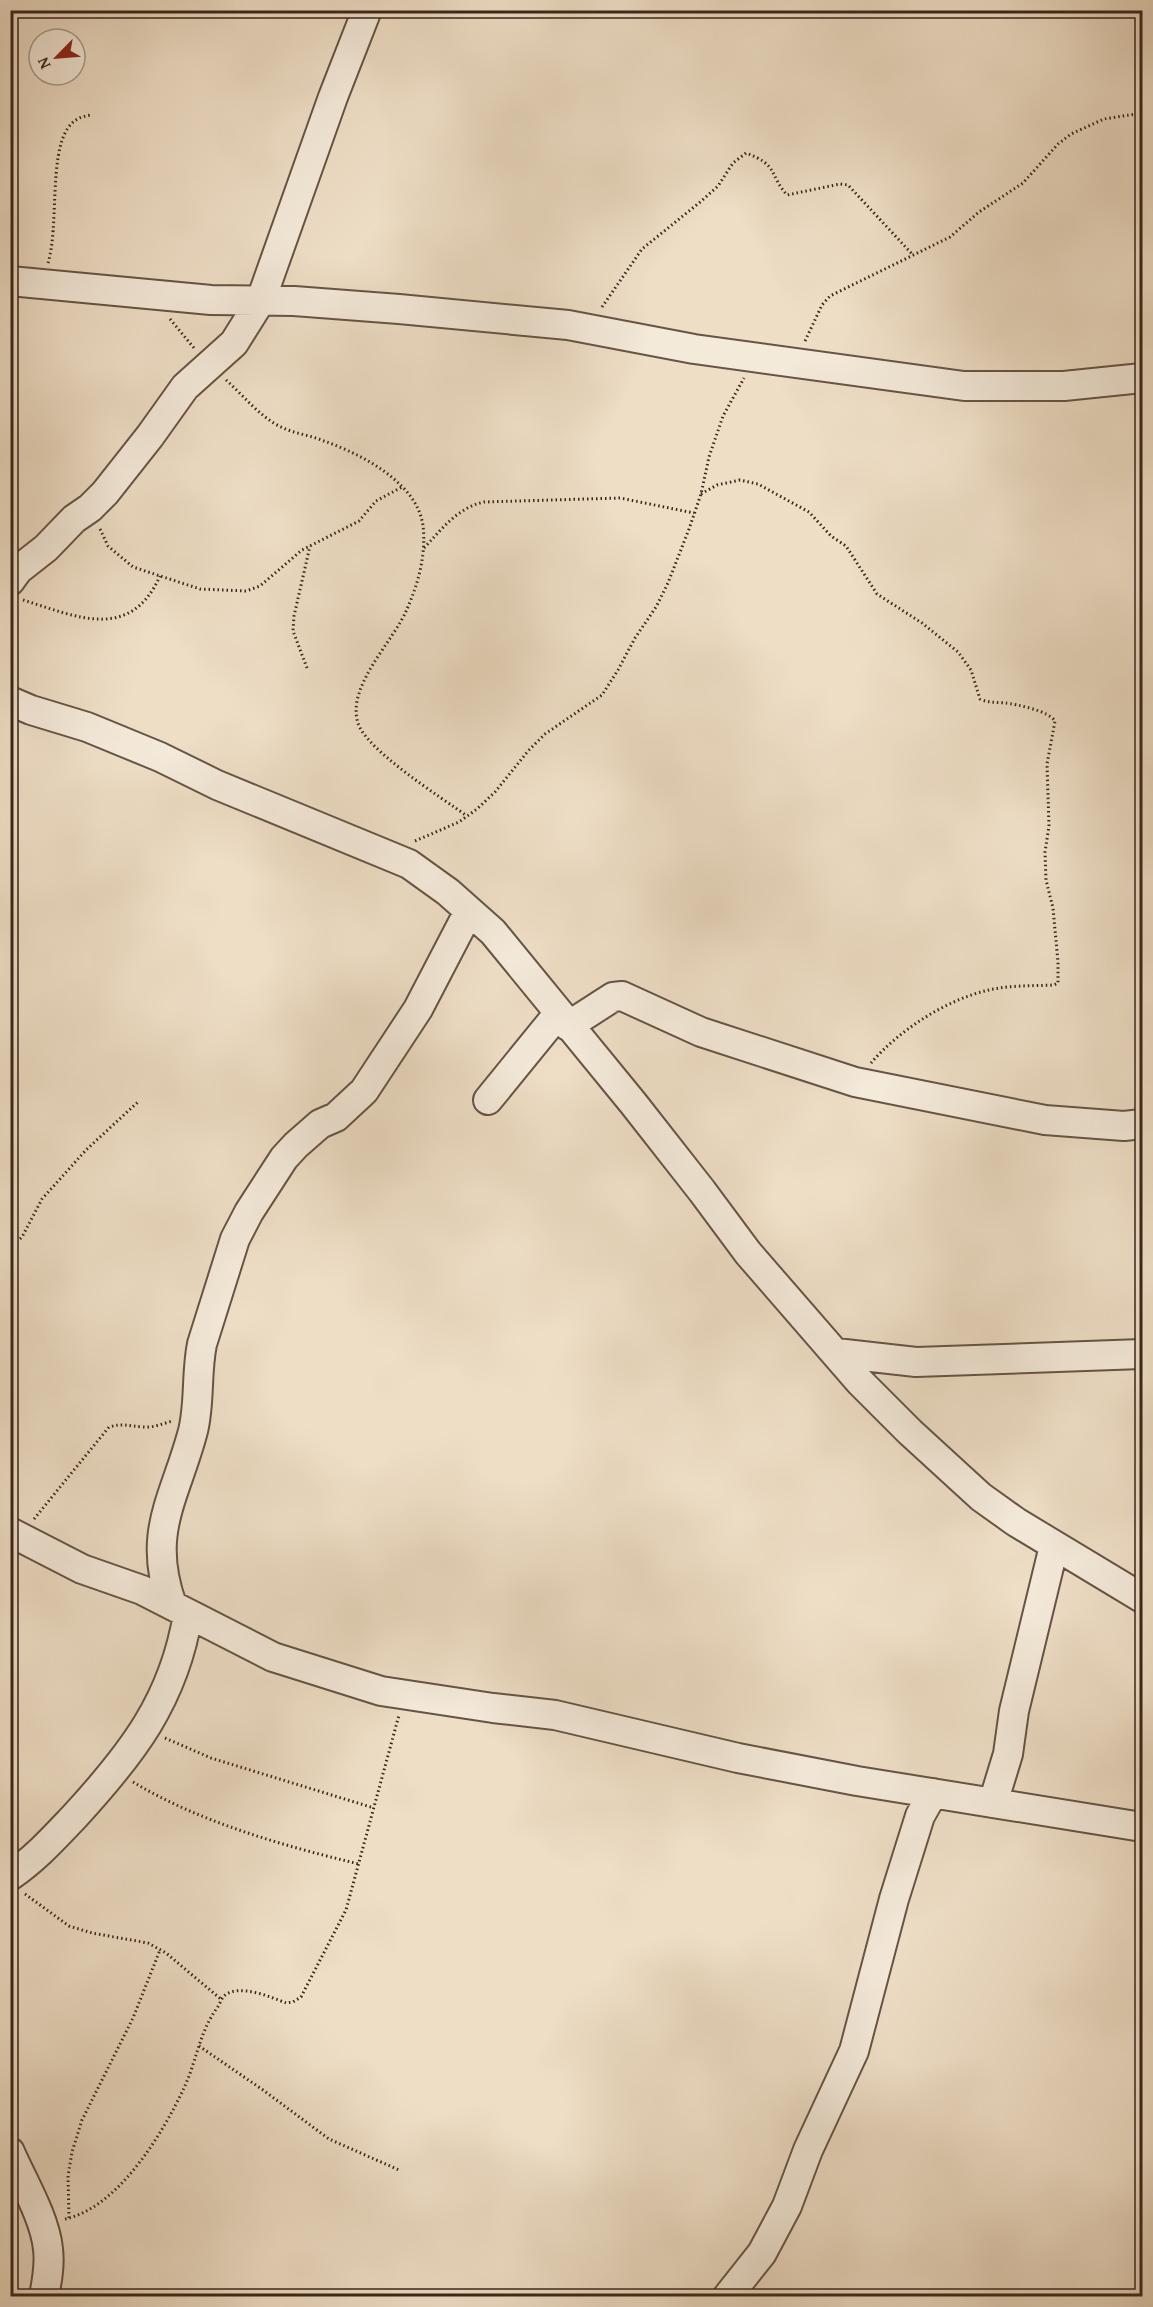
<svg xmlns="http://www.w3.org/2000/svg" width="1153" height="2307" font-family="'Gentium Book Plus',serif">
	<style>
		.lines { fill: none; stroke-linecap: round; stroke-linejoin: round }
		.minor-casing { stroke: #665445; stroke-width: 32 }
		.path { stroke: #38261a; stroke-width: 3; stroke-dasharray: 1.5 3; stroke-linecap: butt }
		.minor { stroke: #f4eada; stroke-width: 28 }
	</style>
	<rect width="100%" height="100%" fill="#eedec6"/>
	<filter id="stains"><feTurbulence type="fractalNoise" baseFrequency=".00333" numOctaves="4"/><feColorMatrix values="0 0 0 0 .2 0 0 0 0 .09 0 0 0 0 .02 0 0 0 .5 -.17"/></filter>
	<radialGradient id="worn" r=".72"><stop offset=".6" stop-color="#630" stop-opacity="0"/><stop offset="1" stop-color="#630" stop-opacity=".3"/></radialGradient>
	<g class="lines">
		<!-- minor casing -->
		<g class="minor-casing">
			<path id="minor" d="M10,281L211,300L294,301L399,309L568,325L694,349L964,386H1064L1142,378
				M10,581L18,570L46,548L74,519L90,508L105,493L150,436L185,387L234,343L261,300L333,97L367,10
				M10,701L31,710L87,727L160,757L217,785L409,864L448,892L493,932L633,1103L702,1191L748,1253L860,1382L910,1432L981,1497L1016,1522L1142,1598
				M568,1026L613,997L622,996L701,1032L855,1082L1045,1120L1124,1126L1142,1124
				M488,1100L558,1014
				M836,1353L916,1362L1142,1354
				M10,1532L82,1569L142,1590L273,1657L381,1691L493,1708L555,1715L738,1758L857,1781L1142,1827
				M172,1605C146,1532 175,1499 193,1431C200,1403 196,1373 202,1344L235,1239L249,1212L284,1158L296,1145L320,1124L336,1117L364,1091L418,1009L469,911
				M993,1803L1008,1754L1014,1711L1054,1546
				M10,1876C35,1859 53,1839 74,1817C132,1754 174,1700 188,1614
				M10,2152C23,2182 45,2218 48,2249C50,2265 47,2281 44,2296
				M728,2296L762,2253L787,2206L808,2150L854,2051L894,1899L920,1816L933,1793"/>
		</g>
		<!-- path -->
		<path class="path" d="M48,263C59,227 49,155 68,128C74,119 82,116 92,115
			M602,307L642,249L699,203L718,186L733,163L746,153C779,165 769,175 787,195L840,184L848,185L913,255
			M170,319L194,348
			M805,341L822,305L830,296L950,237L979,212L1023,183L1058,144L1071,134L1104,119L1142,113
			M226,380C244,396 260,417 281,427C295,434 310,435 324,441C355,452 391,470 411,497C424,515 425,531 423,553C421,572 415,591 407,609C394,641 346,686 358,723C366,750 442,798 467,816
			M701,494L717,485L740,480L758,484L809,512L831,536L846,546L877,594L922,623L958,652L971,670L980,699C988,703 996,702 1005,703C1016,704 1049,711 1055,721L1047,764L1049,826L1045,852L1046,880L1053,908L1058,962V983L1054,985C1032,986 1011,985 989,990C947,999 898,1031 871,1063
			M100,529L108,546L133,567L200,589L246,591L260,586L302,550L359,521L376,501L402,487
			M424,548C442,529 457,508 484,502L620,498L694,513
			M23,600C75,616 130,643 160,576
			M307,668L293,631L294,616L310,546
			M415,841L459,822L477,809L495,792L528,751L545,734L602,695L618,670L635,638L656,607L668,583L689,529L701,494L709,457L723,416L744,378
			M10,1248L22,1237L42,1199L86,1150L139,1101
			M34,1519L109,1427C122,1423 129,1426 143,1427C152,1428 162,1424 172,1421
			M165,1738L211,1758L374,1808
			M133,1782C199,1822 284,1846 359,1864
			M25,1894L69,1926L92,1933L148,1943L166,1953L222,2000
			M199,2046L263,2090L329,2139L399,2170
			M69,2218L68,2176L72,2152L82,2120L133,2018L160,1950
			M65,2219C118,2208 163,2133 184,2088C197,2060 199,2033 217,2008C220,2004 221,1999 224,1996C238,1983 271,1997 286,2003L293,2002L301,1997L346,1910L399,1715"/>
		<!-- minor -->
		<use href="#minor" class="minor"/>
	</g>
	<!-- margin -->
	<rect width="1153" height="2307" fill="none" stroke="#eedec6" stroke-width="36"/>
	<rect x="12" y="12" width="1129" height="2283" fill="none" stroke="#38261a" stroke-width="3"/>
	<rect x="18" y="18" width="1117" height="2271" fill="none" stroke="#38261a" stroke-width="1.5"/>
	<!-- north arrow -->
	<g transform="translate(57 57) rotate(245)"><circle r="28" fill="#f4eada" stroke="#a99c8d" stroke-width="1.5"/>
	<path d="M0-4.5L10 22L0 15L-10 22Z" fill="#8f2418"/>
	<text y="-9" font-size="16" font-weight="bold" text-anchor="middle" fill="#38261a">N</text>
	</g>
	<rect width="100%" height="100%" filter="url(#stains)"/>
	<rect width="100%" height="100%" fill="url(#worn)"/>
</svg>
